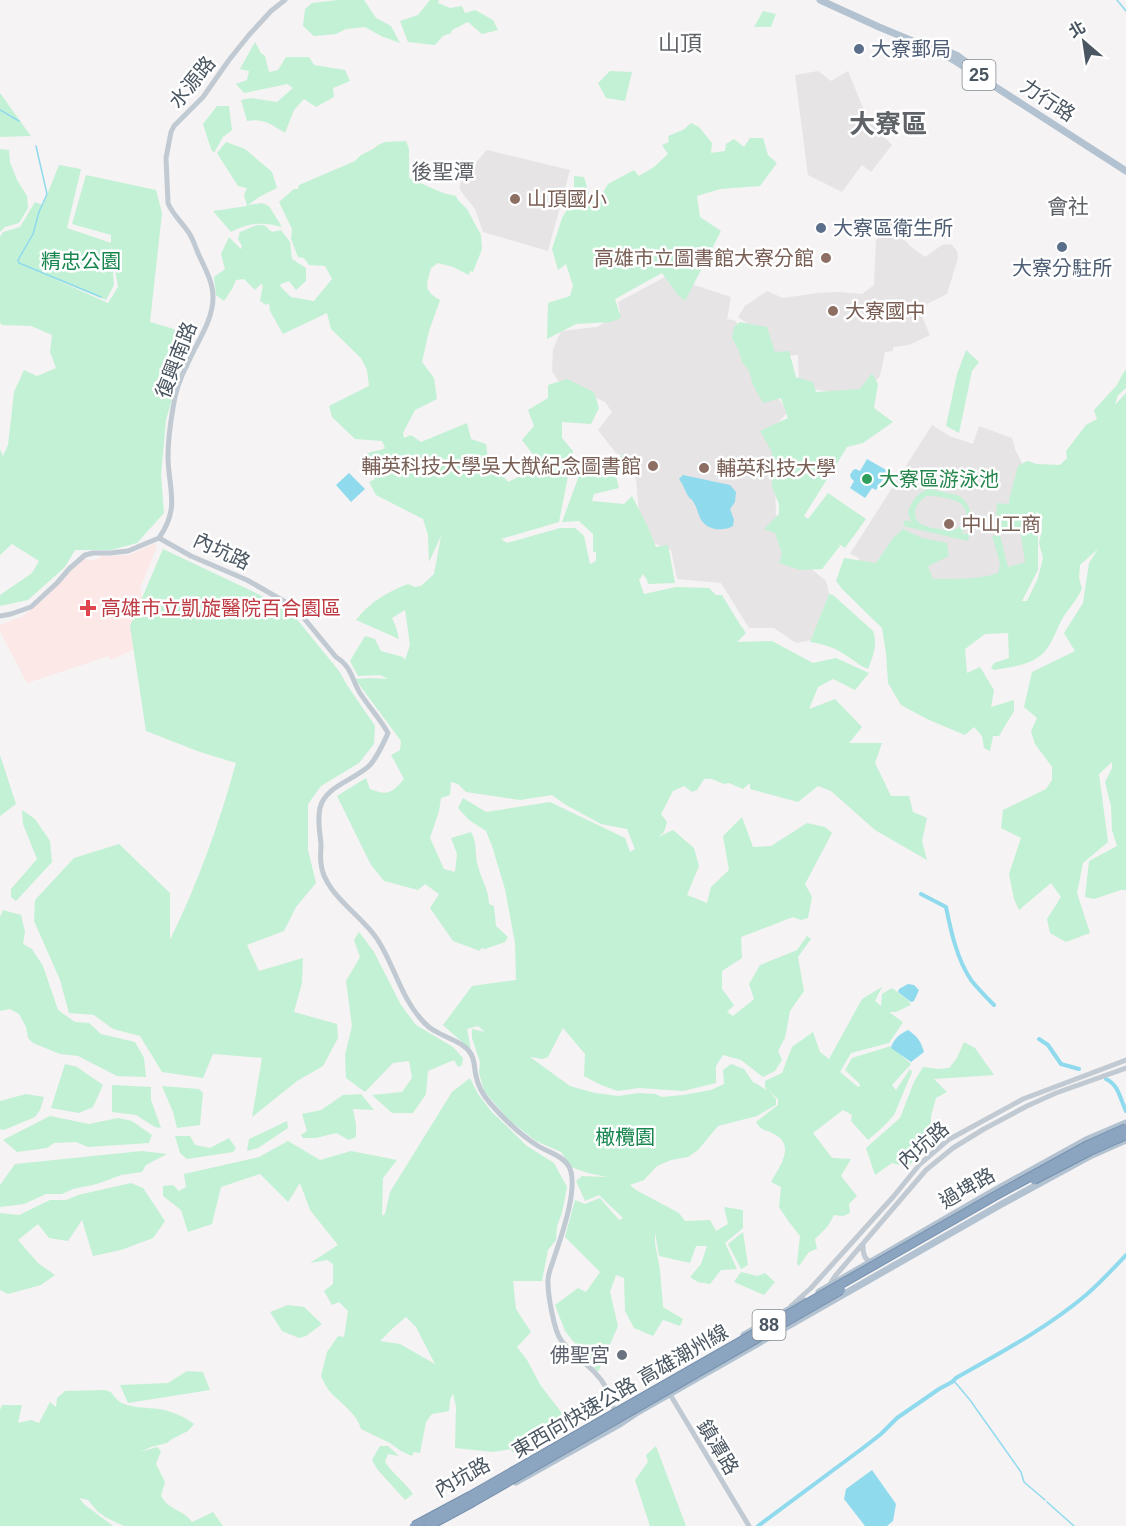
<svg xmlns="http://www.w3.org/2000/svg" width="1126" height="1526" font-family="Helvetica,'Noto Sans TC',sans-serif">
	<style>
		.education { fill: #e6e4e5 }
		.medical { fill: #fce8e6 }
		.green { fill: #c3f1d5; fill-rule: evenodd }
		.water { fill: #90daee }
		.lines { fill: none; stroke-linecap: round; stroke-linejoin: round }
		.stream { stroke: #90daee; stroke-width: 1.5 }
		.canal { stroke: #90daee; stroke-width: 4 }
		.minor { stroke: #c1cad2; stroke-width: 5 }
		.major { stroke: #b3c2d1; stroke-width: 7 }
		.highway-bridge-casing { stroke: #7690ad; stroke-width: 10; stroke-linecap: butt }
		.highway-bridge { stroke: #8ba5c1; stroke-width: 8 }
		.service-dot { fill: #5c6f8a; stroke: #fff; stroke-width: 2 }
		.education-dot { fill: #8d6e63; stroke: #fff; stroke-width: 2 }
		.leisure-dot { fill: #2e9e5b; stroke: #fff; stroke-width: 2 }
		.health-dot { fill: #e0444e; stroke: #fff; stroke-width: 2 }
		.worship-dot { fill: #6b7280; stroke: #fff; stroke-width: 2 }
		.labels { text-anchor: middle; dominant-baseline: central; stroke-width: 5; stroke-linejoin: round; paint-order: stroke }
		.shield { fill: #fff; stroke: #808990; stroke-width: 1.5 }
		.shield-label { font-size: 18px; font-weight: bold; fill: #4a5661 }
		.service-label { font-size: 20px; fill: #4e5e75; stroke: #fff; text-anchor: start }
		.street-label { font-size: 20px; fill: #4a5661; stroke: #fff }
		.education-label { font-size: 20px; fill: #785e54; stroke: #fff; text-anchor: start }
		.park-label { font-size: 20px; fill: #17864f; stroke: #fff }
		.leisure-label { font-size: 20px; fill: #27864d; stroke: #fff; text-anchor: start }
		.health-label { font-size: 20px; fill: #be3a42; stroke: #fff; text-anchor: start }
		.worship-label { font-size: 20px; fill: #5b616d; stroke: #fff; text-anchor: end }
		.neighbourhood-label { font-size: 21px; fill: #5f6368; stroke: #fff }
		.quarter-label { font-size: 22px; fill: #5f6368; stroke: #fff }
		.district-label { font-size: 26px; font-weight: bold; fill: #5f6368; stroke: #fff }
	</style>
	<rect width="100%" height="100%" fill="#f5f3f3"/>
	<!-- education -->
	<path class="education" d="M818,71L831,81L848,71L861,103L870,122L892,145L871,172L862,165L842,192L808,175L795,75Z
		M487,150L570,170L548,251L483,232L475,209L460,190V185L462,178Z
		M884,222L902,223L901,236L910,246L925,257L942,245L951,244L957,251L958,258L947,294L927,304L923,319L930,335L909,345L893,347V351L885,352L880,376L862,395L850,396L799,386L798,355L773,357L751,326L738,317L745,306L767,291L783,298L818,293L838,292L862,294L874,285L876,240L880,235Z
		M667,276L731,297L727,319L736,321L745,343L774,392L788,412L766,435L779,456L775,483L776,514L783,538L801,560L826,581L829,594L811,640L796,643L774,628H749L721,583L677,579L671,550L654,543L639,514L636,479L626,458L616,453L598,430L612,412L605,402L558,381L552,371L553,349L561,331L597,327L620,312L618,302Z
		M932,425L949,436L973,444L979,426L1012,438L1015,449L1022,463L1020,480L1035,569L979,583L856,575L859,558L850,554Z"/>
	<!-- medical -->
	<path class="medical" d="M156,543V549L140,588L151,642L110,660L109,656L27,683L0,631V625L23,616L43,600L84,558L90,561L100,558V555L111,556L129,555Z"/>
	<!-- green -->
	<path class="green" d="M338,0H364L376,18L391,26L400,43L381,36L365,27L346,29L336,34L314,36L303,26L305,9L312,3Z
		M430,0H439L438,3L450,8L462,6L465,13L475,10L493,20L498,30L482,34L468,22L452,30L451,33L443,36L435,45L408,42L400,21L418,15Z
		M763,11L776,14L771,27H754Z
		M255,42L261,53L265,56L269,72L278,70L286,57H309L314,65L345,70L350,81L333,88L334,97L316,107L304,99L294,110L285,133C271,124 263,118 247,121L241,100L251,98L277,102L293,88L287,84L244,93L236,84L247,80L249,71L240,69Z
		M610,71L632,72L625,101L606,98L598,83Z
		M0,93L31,136L0,137Z
		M217,106H229L232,130L223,137L214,153L211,149L203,124Z
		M691,123L699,127L712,143L711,153L725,151L726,144L734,139L744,147L750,138H763L768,155L777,163L760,186L720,189L697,196L700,217L721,231L685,301L677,294L662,273L615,299L621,318L611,322L576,324L547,339L548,303L570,296L573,286L566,264L558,270L552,249L562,218L574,198V176L584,177L591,200L598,201L608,184L634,170L639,176L654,167L668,154L662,145L669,142L668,136L683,130Z
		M406,141L409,149V178L443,193L456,196L458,200L467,209L481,235L482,249L473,272L470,271L469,275L453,267L438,263L431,268C427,285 422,290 440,300L429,331L422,362L434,378L437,399L415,410L403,433L404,438L411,435L421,442L467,423L471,439L486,444L488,458L508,482L520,476L529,461L534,456L522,440L534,426L528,410L548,398V385L567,379L594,392L599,408L591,424L562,422V438L573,451L559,522L501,539L507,543L560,528H575L584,536L590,564L596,561V552H593V534L579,521L562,522L581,470L609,465L624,454L627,466L616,476L619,488L594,494L592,501L624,504L632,496L648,527L656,547L668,545L675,583L648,584L647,580L643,574L639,580L644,594L676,587L709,588L716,595H722L739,623L746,633L737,642L772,641L813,663L836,658L869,673L855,690L833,679L818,687L809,709L835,699L862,727L849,743H882L875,763L891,796H909L913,812L927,818L922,841L927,860L875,830L831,791L818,786L798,802L750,789V783L743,789L729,783L724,784L712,779H704L697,790L692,792L684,786L673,791L661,814L667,822L664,832L658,837L673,830L694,848L699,866L687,895L707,903L711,887L729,870L723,836L742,817L753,847L771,846L807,823L825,827L832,833L805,884L812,897L808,918L801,920L793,917L741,937L742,958L722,971V989L734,1005L727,1012L733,1016L754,999L749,984L760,965L797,950L807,936L811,939L798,957L804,991L790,1011L785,1038L778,1051L782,1060L775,1071L763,1077L741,1060L723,1055L716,1066V1083L683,1091L639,1088L618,1091L601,1085L584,1076L585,1054L563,1028L548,1057L542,1059L530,1057L570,1086L595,1093L618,1096L639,1093L655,1094L662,1097L683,1095L711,1090L724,1084L723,1070L731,1064L744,1069L753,1082L767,1090L765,1087V1081L782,1073L792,1047L813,1032L820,1052L829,1059L862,999L882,987L875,1001L881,1006L882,994L892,988L908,1000L911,1005L896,1012H889L903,1022L889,1043L851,1053L840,1072L858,1087L860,1086L859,1083L845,1070L852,1058L891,1046L911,1064L892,1085L896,1090L910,1069L912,1072L894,1115L884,1126L868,1140L851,1121L852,1115L843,1110L813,1133L832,1158L851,1159L841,1176L857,1196L849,1204L850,1213L843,1216L834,1215L828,1226L815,1239L817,1249L809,1252L799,1266L797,1263L800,1236L789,1222L779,1207L781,1187L771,1182C780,1166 797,1144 772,1133C763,1129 762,1131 756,1122L778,1105V1099L769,1091L776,1099V1105L757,1116L718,1126L698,1150L688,1157L671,1160L657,1166L644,1180L630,1185L636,1190L679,1213L685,1221L710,1220L716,1231L728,1224L724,1207L743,1210V1228L725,1243L737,1269L721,1270L710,1284L698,1282L690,1277L701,1264L707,1246H696L690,1263L659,1256L655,1232V1243L660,1270L663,1307L683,1319L680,1326L663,1320L653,1336L634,1328L625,1311L624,1278L616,1275L610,1292L618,1326L598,1372L565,1331L555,1305L578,1288L586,1292L600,1272L565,1237L575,1200L585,1204L600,1198L619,1220L623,1218L599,1195L585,1201L576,1181L582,1176L607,1177L588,1173L571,1167L561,1152L536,1141L509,1120L484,1091L479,1073L480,1062L472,1038V1029L485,1032L478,1026L467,1029L471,1050L443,1025L472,986L516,980L515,943L505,889L492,846L486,831L469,820L458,808L463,798L486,812L550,802L625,838L630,852L635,849L627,829L601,824L566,805L552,795L520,800L500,797L466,792L458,784L451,782L450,795L441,798L439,811L430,838L444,869L455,872L457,854L451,838L471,832C478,843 474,854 478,866C481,879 489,890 489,904L494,906L496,926L508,937L505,942L485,949L481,948L480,951L453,941L430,908L439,894L425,884L418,890L384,881L371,865L337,796L366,778L370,789C388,796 392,793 404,779L391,755L400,750L401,741L355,679L371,678L388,679L380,675L358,676L350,661L365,636L375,639L381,651L403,657L405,660L410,645L405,610L392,618L396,627L399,639L356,620C370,602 387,592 408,584L415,587L421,586L434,574L441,536L429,562L428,535L423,519L376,495L369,482L375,479L361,458C371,449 375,453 385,448L382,441L355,439L332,417L329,406L369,386L367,370L361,358L331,329L327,313L283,334L270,311L269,303L266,305L260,301L263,285L261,284L255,290L244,279L236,280L232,289L224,301L216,295L214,277L225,269L221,254L229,237L241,249L242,246L238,239L240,232L257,225H264L272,232L281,230L290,242L292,259L306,268V281L296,290L289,281L281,284L280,286L291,297L314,301L332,279L325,266L309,265L304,258L298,257L291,239L292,229L279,202L294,189H298L299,185L355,161L361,155L373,149L378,145L385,142Z
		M226,142L245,149L272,172L277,188L259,197L248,205L262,203L269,206L282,227C263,222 250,222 231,232L213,211L247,206L244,195L247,188L238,186L217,153Z
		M0,149L9,150L10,162L17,180L27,196L28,208L19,223L5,227L0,232Z
		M59,165L81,169L67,228L111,243V235L72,224L86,175L156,190L162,213L150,322L174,329L188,343L166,420L161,475L164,513L137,543L111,550H75L65,567L28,600L0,606V595L32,573L39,561L12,544L0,555V449L3,456L8,445L14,392L24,370L37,376L56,368L50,352L52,335L31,326L2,325L0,323V237L3,232L20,227L35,202L43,205ZM111,245L118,287L108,303L52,278L106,300L114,285Z
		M740,322L767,327L775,352L789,351L796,377L813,382L816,392L860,389L872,373L878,384L874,408L893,422L863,443L847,447L804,516L808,519L828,493L866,519L845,548L839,544L840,546L822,569L800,570L779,563L782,554L775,533L764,529L779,514V504L772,487V452L760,431L788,418L781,398L763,403L753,385L749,371L742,362L739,351L732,338L734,327Z
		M966,350L979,362L972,371L959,433L946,426L957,374Z
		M1126,369V388L1118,395L1115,405L1126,393V890H1121L1094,899L1085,897L1089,861L1117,846L1112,830L1111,806L1105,782L1112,768V762L1099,774L1108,842L1083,863L1077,893L1090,933L1066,942L1050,933L1047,919L1061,897L1051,883L1019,910L1014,899L1009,874L1021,838L1001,828L1003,810L1046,789L1052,780V767L1035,744L1031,731L1037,718L1024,707L1032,672L1075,651L1064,633L1083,603L1089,563L1098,549L1080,565L1079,578L1082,589C1077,599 1070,607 1064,616C1057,627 1054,640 1046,650C1034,665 1011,667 994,670L991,668L994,663L1009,658L1008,633L985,634L965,649L967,673L980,667L994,690L991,707L1014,700V711L999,736H993L990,751L984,748L982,736L974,727L965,735L929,720L901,705L888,683L886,653L882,628L843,590L836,581L844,558L876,563L893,538L903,529L922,538L947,543L949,556L928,566L933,579C955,579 977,580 998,573L1000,563L992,536L1000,535L1008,567L1025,562L1020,529H996L998,519L996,518L997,503L1009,504V500L1018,466L1027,461L1037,464L1060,465L1067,458L1066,451L1086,425L1097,419L1094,410L1117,385L1122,375ZM1037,512L1042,516V530L1039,543L1043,558L1038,578L1027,601H1022L1038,570V535L1035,514Z
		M930,489C939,491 950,493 959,496C967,500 973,513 970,521C969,526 965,530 961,533L970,534L968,541L903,526L905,520L911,522L908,512C912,501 918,491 930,489ZM927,496C934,495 954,499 960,503C973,514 964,528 950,531C941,529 928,528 921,524C909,516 917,501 927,496Z
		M163,549L260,595L291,612L339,671L347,685L375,726L374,744L359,763L321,786L308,804V850L316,883L296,907L284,931L247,945L259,971L303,958L302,983L294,1012L337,1024L338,1038L323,1066L297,1081L252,1117L262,1058L213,1054L203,1078L162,1072L140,1036L113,1029L94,1015L69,1013L60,980L34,921L35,900L74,858L119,844L170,893V940C198,883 219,824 236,763L200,752L146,731L130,626Z
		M829,594L833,595L873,631C878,645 873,656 868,669C860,666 855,661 847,656C836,648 824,644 810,642Z
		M0,755L16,804L0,816Z
		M22,810L35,819L50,841L52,862L16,901L11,897V889L37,859L23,824Z
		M3,910L21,915L25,932L23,944L32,949L43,966L58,1010L75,1022L89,1023L101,1034L135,1042L144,1058L146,1077L117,1076L78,1056L60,1054L33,1043L28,1038L26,1027L19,1014L10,1009L0,1011V917Z
		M359,932L374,952L401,1005L416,1025L453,1047L463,1058L462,1065L458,1067L454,1060L428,1071L426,1094L413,1113H392L372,1095L402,1092L412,1078L409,1061L393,1063L365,1092L346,1078L345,1055L352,1026L346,981L360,957L354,940Z
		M964,1042L975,1048L994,1075L934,1079L947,1092L936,1098L931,1116V1137L925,1143L924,1151L907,1167L892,1163L875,1175L866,1148L900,1118L914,1082L923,1067L938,1069L949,1068L957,1058Z
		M65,1064L77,1067L103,1085L93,1107L79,1113L51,1108Z
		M470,1078L478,1094L491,1111L527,1146L554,1163L567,1187L562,1213L557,1226L556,1240L548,1250L542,1281H513L516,1309L531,1332L517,1347L527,1360L541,1386L562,1413L561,1416L565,1421L542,1432L541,1447L533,1450L512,1452L511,1449L493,1452L455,1448L456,1407L453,1393L450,1400L449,1411L432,1414L426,1422L420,1453L414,1452L412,1456L401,1451L390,1443L361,1429C357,1414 342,1404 332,1394C327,1389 324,1382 321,1376L327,1352L338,1336L344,1337L348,1311L339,1302L332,1305L324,1291L333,1284V1264L327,1260L310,1263L338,1245L310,1210L300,1183L288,1202L260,1174L221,1187L212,1224L188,1232L181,1210L163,1196V1186L173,1185L179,1191L186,1187L184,1174L259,1157L288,1141L320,1160L351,1151L397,1160L383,1178L382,1216L385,1214L390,1192L452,1092ZM406,1317L416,1327L435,1364L400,1344L380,1341L393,1328Z
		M112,1085L151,1087V1100L161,1128L155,1127L136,1115L112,1112Z
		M162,1086L199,1089L203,1093L200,1125L177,1128L173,1112Z
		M26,1094L44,1097L40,1110L35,1117L4,1130L0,1129V1101Z
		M361,1094L374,1110L353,1109L356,1125V1137L349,1140L336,1133L316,1138H303L301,1135L307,1131L302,1114L321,1110L343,1095Z
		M50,1116L89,1124L118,1118L132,1121L152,1135L149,1143L88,1147L76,1142L54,1143L47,1148L17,1152L3,1140Z
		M287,1121L288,1128L258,1148L247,1151L249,1139Z
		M175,1136H190L195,1145L210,1148L229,1138L236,1148L233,1152L187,1159L180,1153Z
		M142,1151L167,1154L146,1165L142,1172L121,1175L97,1184L73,1189L62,1194H46L24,1204L0,1207V1185L15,1164Z
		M131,1183L143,1188L165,1221L153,1238L121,1250L93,1256L82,1220L68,1241L49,1238L38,1224L18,1240L38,1263L55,1275L41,1285L8,1294L0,1290V1213L19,1215L50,1200H66L78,1195Z
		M743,1232L748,1265L741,1269L728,1244Z
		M741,1272L757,1276L765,1273L775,1282L764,1295L734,1282Z
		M288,1305L304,1307L322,1324L306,1336L299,1338L282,1331L270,1312Z
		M187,1371L203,1372L210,1390L128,1403L120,1385L168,1383Z
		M106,1390L112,1393C121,1411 147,1406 164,1410C175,1413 185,1417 194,1424L188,1431L172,1439L167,1443L151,1447L140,1452L157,1447L161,1451L156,1464L165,1482L161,1496C171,1512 183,1509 192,1522L213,1512L223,1526H124L107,1518L98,1512L88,1500L79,1498L85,1505L113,1526H0V1410L2,1405H22L18,1423L31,1420L39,1423L50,1402L56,1407L57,1398L65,1391Z
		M380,1446H388L399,1456L388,1454L385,1462C393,1474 405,1482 413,1494L405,1500L377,1469L372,1460Z
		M656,1446L686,1526H650L635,1480L648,1462L646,1455Z"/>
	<!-- water -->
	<path class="water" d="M867,459L888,471L876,490L872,488L865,498L850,488L854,481L851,478L850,475L853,470L856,469L860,471Z
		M349,473L365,489L351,502L336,485Z
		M683,475L730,485L736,492L735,502L730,509L734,520L733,526C724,531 709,531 702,521C698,516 698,509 694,503C693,500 690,499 688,496C685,491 683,484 679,479Z
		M908,984L914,985L919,990L914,1001L911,1002L898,992L899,989Z
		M908,1030C917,1036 921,1041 924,1052L911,1062L891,1048C893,1039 900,1034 908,1030Z
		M872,1470L896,1504L893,1521L887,1526H865L844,1499L846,1489Z"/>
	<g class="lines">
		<!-- stream -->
		<path class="stream" d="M1117,0L1126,11
			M0,110L19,121
			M36,146L47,194L39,212L33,234L18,260L19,263L101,297
			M954,1381L970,1400L1021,1472L1024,1482L1045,1500
			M1047,1502L1074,1526"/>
		<!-- canal -->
		<path class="canal" d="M921,894L946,907C951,932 957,959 971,980C978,989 986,997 994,1005
			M1039,1039L1048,1045L1061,1064L1079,1069
			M1106,1079C1119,1085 1120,1099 1126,1111
			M758,1526L863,1448L881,1434L897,1418L939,1389L952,1382L956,1378C1000,1353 1047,1328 1086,1295C1100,1283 1113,1269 1126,1255"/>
		<!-- minor -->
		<path class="minor" d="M159,538C180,508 169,491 168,458C168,441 170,425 173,408C175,393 180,378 187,365C196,343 213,322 213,297C213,281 204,267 198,253C195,246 193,239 189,233C182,222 172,214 168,203L166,158L171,132L174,126L203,97L229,60L249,35L271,11L285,0
			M0,616L11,614L31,607L57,583L69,569L85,555L93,553H110L128,551L159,538L191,556L247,580L289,604L298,611L336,657C352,667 351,678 360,693C369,707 380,719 388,733C383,744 378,756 370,765C355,780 325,786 320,808C317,820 320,833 321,844C321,850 320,857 321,863C323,894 365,917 379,942C394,966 401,996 420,1018C425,1024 430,1029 437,1032C448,1039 464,1042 471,1054C475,1060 474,1068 476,1076C478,1086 483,1095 490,1103C503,1118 522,1136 538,1146C548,1152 561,1155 568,1165C581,1184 560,1240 553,1261C551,1268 547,1276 548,1283C548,1295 554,1331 561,1340C573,1357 595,1367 605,1386C610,1395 613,1406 616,1416
			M863,1244C863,1251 863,1260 872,1262
			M828,1287L836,1275L926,1170L953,1148L984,1129L1027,1106L1056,1093L1126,1068
			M791,1306L811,1288L893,1197L920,1164L948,1140L1023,1099L1126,1060
			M668,1391L749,1526"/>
		<!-- major -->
		<path class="major" d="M820,0L879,27L932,49L952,59L1126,171
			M947,51L958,56L973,67
			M819,1292L992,1192L1086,1140L1126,1123
			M744,1335L804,1301
			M516,1482L618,1425L636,1413L1000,1205L1092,1155L1126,1140"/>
		<!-- highway-bridge casing -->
		<g class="highway-bridge-casing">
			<path id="highway-bridge" d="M1034,1180L1090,1151L1126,1135
				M414,1526L470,1496L995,1196L1088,1145L1126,1128
				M429,1526L473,1502L841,1290"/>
		</g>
		<!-- highway-bridge -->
		<use href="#highway-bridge" class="highway-bridge"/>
	</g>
	<!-- markers -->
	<g class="service-dot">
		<circle cx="859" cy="49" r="6"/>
		<circle cx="821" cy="228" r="6"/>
		<circle cx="1062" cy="247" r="6"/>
	</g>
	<g class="education-dot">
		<circle cx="515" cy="199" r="6"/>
		<circle cx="826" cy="258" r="6"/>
		<circle cx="833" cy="311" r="6"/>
		<circle cx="653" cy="466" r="6"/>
		<circle cx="704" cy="468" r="6"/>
		<circle cx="949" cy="524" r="6"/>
	</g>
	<circle class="leisure-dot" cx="867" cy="479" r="6"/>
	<path class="health-dot" d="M85 599h6v6h6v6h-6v6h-6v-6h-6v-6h6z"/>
	<circle class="worship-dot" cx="622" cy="1355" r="6"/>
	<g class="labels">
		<!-- shield labels -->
		<g class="shield">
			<rect x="962.5" y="60" width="33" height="30" rx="4.5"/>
			<rect x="752.5" y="1310" width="33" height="30" rx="4.5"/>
		</g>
		<g class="shield-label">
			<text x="979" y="75">25</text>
			<text x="769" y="1325">88</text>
		</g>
		<!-- service labels -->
		<g class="service-label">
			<text x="871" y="49">大寮郵局</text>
			<text x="833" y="228">大寮區衛生所</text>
			<text x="1062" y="268" text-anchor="middle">大寮分駐所</text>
		</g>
		<!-- street labels -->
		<g class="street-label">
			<text transform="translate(192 82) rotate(-51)">水源路</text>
			<text transform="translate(1048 100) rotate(33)">力行路</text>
			<text transform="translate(176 360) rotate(-69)">復興南路</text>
			<text transform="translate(222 551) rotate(25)">內坑路</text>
			<text transform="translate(923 1145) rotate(-41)">內坑路</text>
			<text transform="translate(967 1188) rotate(-30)">過埤路</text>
			<text transform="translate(620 1391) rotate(-30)">東西向快速公路 高雄潮州線</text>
			<text transform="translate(718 1447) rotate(59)">鎮潭路</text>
			<text transform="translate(462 1477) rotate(-29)">內坑路</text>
		</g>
		<!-- education labels -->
		<g class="education-label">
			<text x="527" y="199">山頂國小</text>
			<text x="814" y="258" text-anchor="end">高雄市立圖書館大寮分館</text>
			<text x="845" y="311">大寮國中</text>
			<text x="641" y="466" text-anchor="end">輔英科技大學吳大猷紀念圖書館</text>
			<text x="716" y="468">輔英科技大學</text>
			<text x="961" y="524">中山工商</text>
		</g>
		<!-- park labels -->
		<g class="park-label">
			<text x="81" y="261">精忠公園</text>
			<text x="625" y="1137">橄欖園</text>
		</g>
		<!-- leisure labels -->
		<g class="leisure-label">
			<text x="879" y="479">大寮區游泳池</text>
		</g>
		<!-- health labels -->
		<g class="health-label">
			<text x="101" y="608">高雄市立凱旋醫院百合園區</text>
		</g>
		<!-- worship labels -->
		<g class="worship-label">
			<text x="610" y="1355">佛聖宮</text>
		</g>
		<!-- neighbourhood labels -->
		<g class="neighbourhood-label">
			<text x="443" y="171">後聖潭</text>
			<text x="1068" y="206">會社</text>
		</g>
		<!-- quarter labels -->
		<g class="quarter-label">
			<text x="680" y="43">山頂</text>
		</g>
		<!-- district labels -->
		<g class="district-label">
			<text x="888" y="124">大寮區</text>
		</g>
	</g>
	<!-- north arrow -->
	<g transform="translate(1084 42) rotate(331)" stroke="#ffffff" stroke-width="4.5" paint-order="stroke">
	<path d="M0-4.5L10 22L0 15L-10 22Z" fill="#4a5661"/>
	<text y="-9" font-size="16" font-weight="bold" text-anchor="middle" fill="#4a5661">北</text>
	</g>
</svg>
